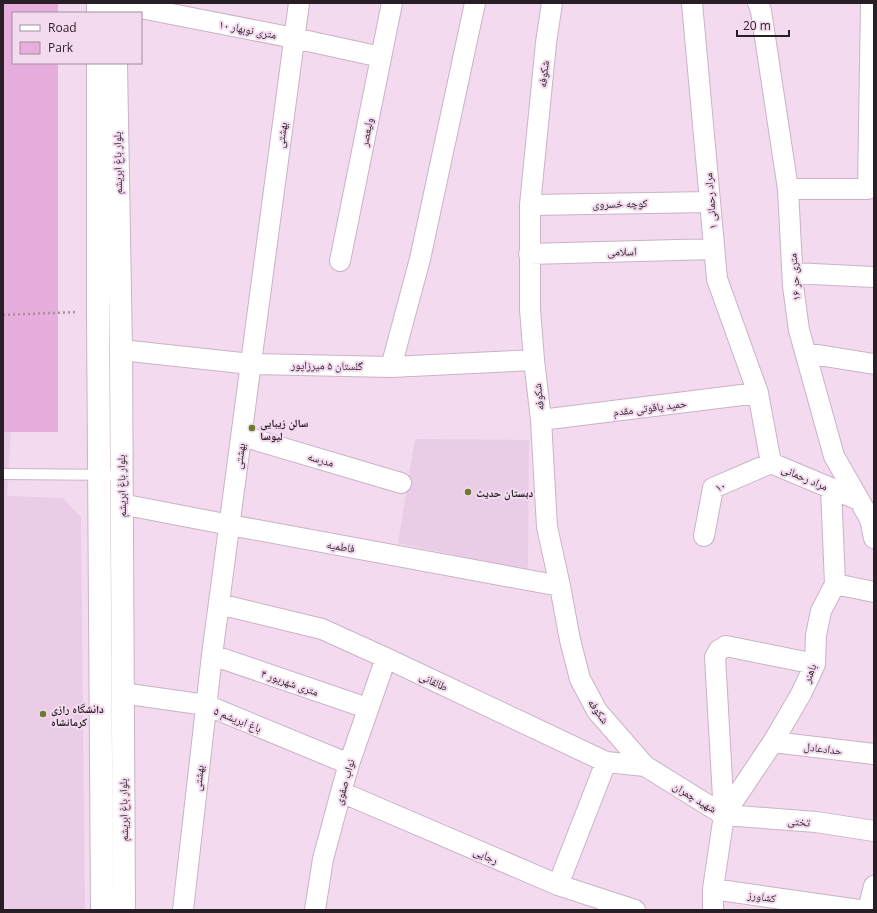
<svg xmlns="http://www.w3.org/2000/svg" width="877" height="913" font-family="'Open Sans','Noto Naskh Arabic',sans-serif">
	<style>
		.built { fill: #ebcce6 }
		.green { fill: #e6addd }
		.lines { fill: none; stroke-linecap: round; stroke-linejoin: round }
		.lane-casing { stroke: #cab3c7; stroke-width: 12 }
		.street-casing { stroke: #cab3c7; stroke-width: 22 }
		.secondary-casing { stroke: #cab3c7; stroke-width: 24 }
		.path { stroke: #a491a0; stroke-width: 2.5; stroke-dasharray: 2 3; stroke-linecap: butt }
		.lane { stroke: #fff; stroke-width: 10 }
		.street { stroke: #fff; stroke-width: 20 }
		.secondary { stroke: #fff; stroke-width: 22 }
		.poi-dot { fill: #697c2c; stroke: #f3daee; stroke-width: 1.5 }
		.labels { text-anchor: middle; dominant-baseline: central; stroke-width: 4; stroke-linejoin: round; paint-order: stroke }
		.street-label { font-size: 11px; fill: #281f26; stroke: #f3daee }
		.poi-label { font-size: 11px; font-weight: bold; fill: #281f26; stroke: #f3daee; text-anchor: start }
	</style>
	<rect width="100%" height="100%" fill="#f3daee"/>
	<!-- built -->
	<path class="built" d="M3,432H11L7,496L63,498L81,517L85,910H3Z
		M415,439L529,440L528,571L398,543Z"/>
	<!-- green -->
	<path class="green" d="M3,3H58V13H13V63H58V432H3Z"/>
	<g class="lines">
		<!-- lane casing -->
		<g class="lane-casing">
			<path id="lane" d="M3,474L121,475"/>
		</g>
		<!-- street casing -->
		<g class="street-casing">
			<path id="street" d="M115,3L294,38L381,57
				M552,3L546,43L530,205V309L534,360L541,420L547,527L560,586L570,640L580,679L597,711L645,766L724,815L713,889V910
				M692,3L717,279L758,393L771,463L859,500
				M758,3L761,11L788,189L793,286L799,330L834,456L870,519L874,538
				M788,189H868L871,3
				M530,205L710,202
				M529,254L714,249
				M340,261L392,3
				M793,273L874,277
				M121,350L251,364L391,367L534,360
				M806,353L874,364
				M391,367L420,259L475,3
				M541,420L758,393
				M242,436L401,483
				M121,504L230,525L560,586
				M704,536L713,488L771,463
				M835,584L874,592
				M219,604L322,629L386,658L606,762L645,766
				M212,655L367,708
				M122,693L206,705L349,764
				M773,742L874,754
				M341,792L558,885L635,910
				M724,815L773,742L801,694L815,664L816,635L821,611L835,584L831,488
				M724,815L715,657L719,650L726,646L815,664
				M724,815L816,822L874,831
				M558,885L606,762
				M713,889L859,910
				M183,910L212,655L299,3
				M315,910L323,859L341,792L349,764L386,658
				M868,910L874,886"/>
		</g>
		<!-- secondary casing -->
		<g class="secondary-casing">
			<path id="secondary" d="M115,3V13
				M98,13V3
				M98,63V311L102,910
				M116,63L121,350L124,910"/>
		</g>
		<!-- path -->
		<path class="path" d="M3,315L78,312"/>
		<!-- lane -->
		<use href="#lane" class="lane"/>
		<!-- street -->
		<use href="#street" class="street"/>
		<!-- secondary -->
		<use href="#secondary" class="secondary"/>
	</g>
	<!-- markers -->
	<g class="poi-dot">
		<circle cx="252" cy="428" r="4"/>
		<circle cx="468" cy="492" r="4"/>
		<circle cx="43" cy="714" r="4"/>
	</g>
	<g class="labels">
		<!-- street labels -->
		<g class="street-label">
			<text transform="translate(248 29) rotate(11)">۱۰ متری نوبهار</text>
			<text transform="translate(543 74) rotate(-84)">شکوفه</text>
			<text transform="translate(366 132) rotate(-79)">ولیعصر</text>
			<text transform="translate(281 135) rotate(-83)">بهشتی</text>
			<text transform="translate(117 163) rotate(-91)">بلوار باغ ابریشم</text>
			<text transform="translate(710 201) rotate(-95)">مراد رحمانی ۱</text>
			<text transform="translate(620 203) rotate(-1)">کوچه خسروی</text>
			<text transform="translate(622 251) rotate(-1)">اسلامی</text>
			<text transform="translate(794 277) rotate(-95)">۱۶ متری حر</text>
			<text transform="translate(327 365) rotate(1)">گلستان ۵ میرزاپور</text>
			<text transform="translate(538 397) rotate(-97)">شکوفه</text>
			<text transform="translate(650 407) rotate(-7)">حمید یاقوتی مقدم</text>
			<text transform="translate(239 456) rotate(-82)">بهشتی</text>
			<text transform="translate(321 459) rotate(16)">مدرسه</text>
			<text transform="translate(805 477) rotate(23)">مراد رحمانی</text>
			<text transform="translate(121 486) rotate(-91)">بلوار باغ ابریشم</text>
			<text transform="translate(720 486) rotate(-30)">۱۰</text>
			<text transform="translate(341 546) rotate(10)">فاطمیه</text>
			<text transform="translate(809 673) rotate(-69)">باهنر</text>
			<text transform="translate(434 681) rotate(25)">طالقانی</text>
			<text transform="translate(290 682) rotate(19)">۴ متری شهریور</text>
			<text transform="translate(599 711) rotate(55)">شکوفه</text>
			<text transform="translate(238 719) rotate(22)">باغ ابریشم ۵</text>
			<text transform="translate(823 748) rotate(7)">حدادعادل</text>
			<text transform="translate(198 778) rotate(-84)">بهشتی</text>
			<text transform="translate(344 782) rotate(-74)">نواب صفوی</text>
			<text transform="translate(695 797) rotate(31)">شهید چمران</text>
			<text transform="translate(123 810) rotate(-91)">بلوار باغ ابریشم</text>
			<text transform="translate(799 821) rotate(5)">تختی</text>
			<text transform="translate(486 855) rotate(23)">رجایی</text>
			<text transform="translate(762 896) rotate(8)">کشاورز</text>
		</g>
		<!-- poi labels -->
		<g class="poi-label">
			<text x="260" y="422">سالن زیبایی<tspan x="260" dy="13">لیوسا</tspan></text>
			<text x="476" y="492">دبستان حدیث</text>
			<text x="51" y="708">دانشگاه رازی<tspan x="51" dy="13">کرمانشاه</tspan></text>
		</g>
	</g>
	<!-- border -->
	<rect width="877" height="913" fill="none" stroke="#281f26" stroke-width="8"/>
	<!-- legend -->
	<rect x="12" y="12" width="130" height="52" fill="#f3daee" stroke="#a28f9e"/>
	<rect x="20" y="25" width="20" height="6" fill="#ffffff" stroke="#a28f9e"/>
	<text x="48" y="32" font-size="12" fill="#281f26">Road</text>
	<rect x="20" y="42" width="20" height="12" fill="#e6addd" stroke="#a28f9e"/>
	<text x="48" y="52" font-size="12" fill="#281f26">Park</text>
	<!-- scale -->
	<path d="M737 30v6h52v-6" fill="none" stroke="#281f26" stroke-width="2"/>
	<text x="743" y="30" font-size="12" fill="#281f26" stroke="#f3daee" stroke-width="3" paint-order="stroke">20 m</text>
</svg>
